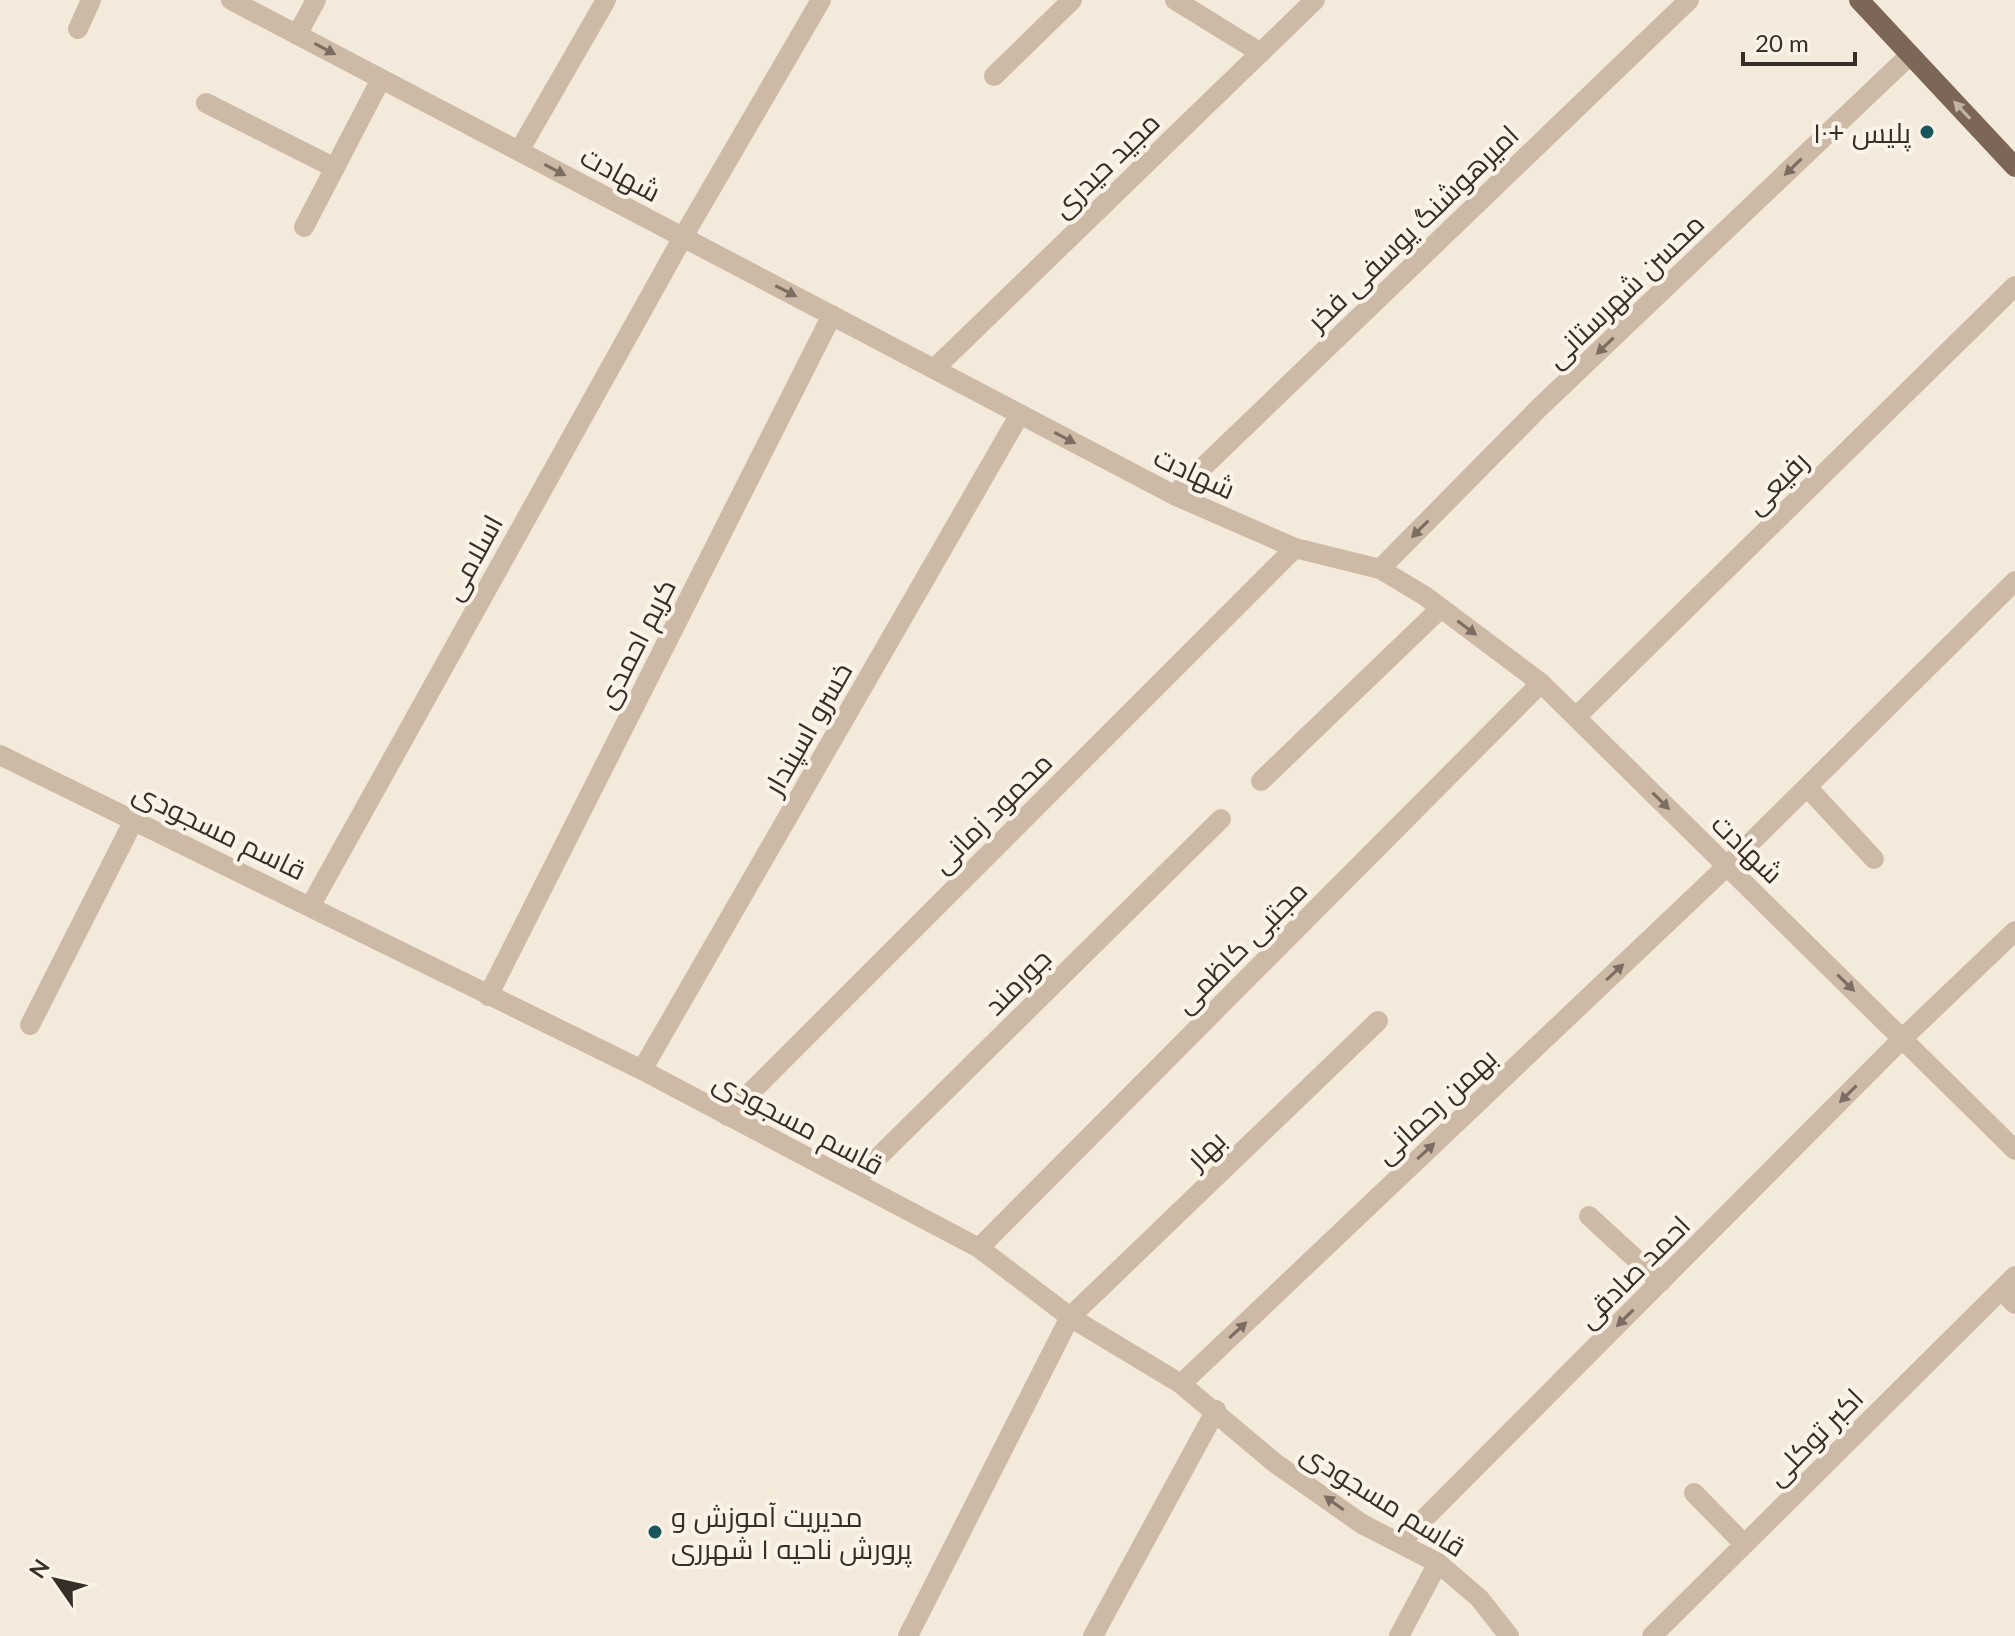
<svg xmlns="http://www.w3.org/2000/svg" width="2015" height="1636" font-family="Lato,Cairo,sans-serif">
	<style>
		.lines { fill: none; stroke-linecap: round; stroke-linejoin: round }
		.minor { stroke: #cdbaa6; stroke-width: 20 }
		.major { stroke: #7b6658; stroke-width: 20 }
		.oneway { fill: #7b6d61 }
		.oneway2 { fill: #c1b4a7 }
		.poi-dot { fill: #1a555d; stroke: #fbf3e8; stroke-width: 3 }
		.labels { text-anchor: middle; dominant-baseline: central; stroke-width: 8; stroke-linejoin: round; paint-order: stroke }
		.poi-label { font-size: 28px; fill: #382e28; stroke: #fbf3e8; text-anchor: end }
		.street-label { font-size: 28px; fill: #382e28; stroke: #fbf3e8 }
	</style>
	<rect width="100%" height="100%" fill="#f4eadb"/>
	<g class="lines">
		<!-- minor -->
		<path class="minor" d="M231,0L1174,495L1295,548L1380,569L1425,596L1541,683L2015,1150
			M1175,0L1261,53
			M78,29L91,0
			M297,35L316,0
			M994,76L1072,0
			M206,103L335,168
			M519,151L606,0
			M304,227L381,79
			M934,369L1315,0
			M1174,495L1689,0
			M1380,569L1539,408L1910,55
			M1576,717L2015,286
			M0,755L642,1070L979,1248L1070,1317L1181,1384L1275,1463L1362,1524L1438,1563L1479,1598L1509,1636
			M1261,781L1441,608
			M1807,787L1874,859
			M311,905L683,237L821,0
			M488,996L832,315
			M30,1025L134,820
			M642,1070L1020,414
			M727,1116L1295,548
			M853,1182L1221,819
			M1589,1216L1661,1282
			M979,1248L1541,683
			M2001,1290L2015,1304
			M1181,1384L1727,866L2015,581
			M1694,1493L1744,1544
			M1401,1542L1903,1038L2015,931
			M908,1636L1070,1317L1378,1021
			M1093,1636L1216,1410
			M1399,1636L1438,1563
			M1652,1636L2015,1276"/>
		<!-- major -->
		<path class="major" d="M1859,0L2015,167"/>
	</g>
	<!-- one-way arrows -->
	<defs><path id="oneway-solid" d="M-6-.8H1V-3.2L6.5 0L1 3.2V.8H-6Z" transform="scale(2)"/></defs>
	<g class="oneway">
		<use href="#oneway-solid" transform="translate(325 49) rotate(28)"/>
		<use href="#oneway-solid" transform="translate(1793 167) rotate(136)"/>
		<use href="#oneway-solid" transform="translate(555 170) rotate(28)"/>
		<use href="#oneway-solid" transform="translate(786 291) rotate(27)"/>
		<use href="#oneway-solid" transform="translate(1605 346) rotate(136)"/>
		<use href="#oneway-solid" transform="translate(1065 438) rotate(28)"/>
		<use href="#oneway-solid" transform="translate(1420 529) rotate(135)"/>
		<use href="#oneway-solid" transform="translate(1467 628) rotate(37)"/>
		<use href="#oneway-solid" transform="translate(1661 801) rotate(45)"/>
		<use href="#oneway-solid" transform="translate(1615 972) rotate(-43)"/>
		<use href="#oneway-solid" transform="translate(1846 983) rotate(44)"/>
		<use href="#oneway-solid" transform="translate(1848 1094) rotate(135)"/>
		<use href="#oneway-solid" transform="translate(1426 1151) rotate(-43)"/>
		<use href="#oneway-solid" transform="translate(1625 1318) rotate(135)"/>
		<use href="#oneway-solid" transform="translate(1238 1330) rotate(-43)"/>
		<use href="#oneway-solid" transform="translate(1334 1503) rotate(-144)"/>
	</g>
	<use class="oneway2" href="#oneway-solid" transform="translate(1962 110) rotate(-133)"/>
	<!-- markers -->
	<g class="poi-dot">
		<circle cx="1927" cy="132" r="8"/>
		<circle cx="655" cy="1532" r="8"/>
	</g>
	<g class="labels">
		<!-- poi labels -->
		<g class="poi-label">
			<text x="1911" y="132">پلیس +۱۰</text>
			<text x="671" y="1516" text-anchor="start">مدیریت آموزش و<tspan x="671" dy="32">پرورش ناحیه ۱ شهرری</tspan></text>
		</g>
		<!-- street labels -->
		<g class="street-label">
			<text transform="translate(1105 164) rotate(-44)">مجید حیدری</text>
			<text transform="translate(621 173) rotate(28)">شهادت</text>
			<text transform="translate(1412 227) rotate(-44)">امیرهوشنگ یوسفی فخر</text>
			<text transform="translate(1624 290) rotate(-44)">محسن شهرستانی</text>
			<text transform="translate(1195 472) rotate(25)">شهادت</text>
			<text transform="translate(1776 482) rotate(-45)">رفیعی</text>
			<text transform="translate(472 557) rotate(-61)">اسلامی</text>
			<text transform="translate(635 643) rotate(-63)">کریم احمدی</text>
			<text transform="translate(807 728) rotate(-60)">خسرو اسپندار</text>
			<text transform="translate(991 812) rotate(-45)">محمود زمانی</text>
			<text transform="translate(220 830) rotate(26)">قاسم مسجودی</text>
			<text transform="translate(1748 848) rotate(44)">شهادت</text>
			<text transform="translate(1240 946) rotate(-45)">مجتبی کاظمی</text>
			<text transform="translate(1017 981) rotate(-45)">جورمند</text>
			<text transform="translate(1435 1105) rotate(-43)">بهمن رحمانی</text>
			<text transform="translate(799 1122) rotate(28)">قاسم مسجودی</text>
			<text transform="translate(1205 1149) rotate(-44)">بهار</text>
			<text transform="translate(1633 1271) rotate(-45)">احمد صادقی</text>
			<text transform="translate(1814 1436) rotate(-45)">اکبر توکلی</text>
			<text transform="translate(1384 1499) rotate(32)">قاسم مسجودی</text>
		</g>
	</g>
	<!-- north arrow -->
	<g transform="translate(56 1580) rotate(304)" stroke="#fbf3e8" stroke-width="6" paint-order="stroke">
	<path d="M0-6L14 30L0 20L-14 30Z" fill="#382e28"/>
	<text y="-12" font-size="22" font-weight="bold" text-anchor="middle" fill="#382e28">N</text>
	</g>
	<!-- scale -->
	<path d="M1743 52v12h112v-12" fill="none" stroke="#382e28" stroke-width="4"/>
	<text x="1755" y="52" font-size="24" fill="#382e28" stroke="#fbf3e8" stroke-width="6" paint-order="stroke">20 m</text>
</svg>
